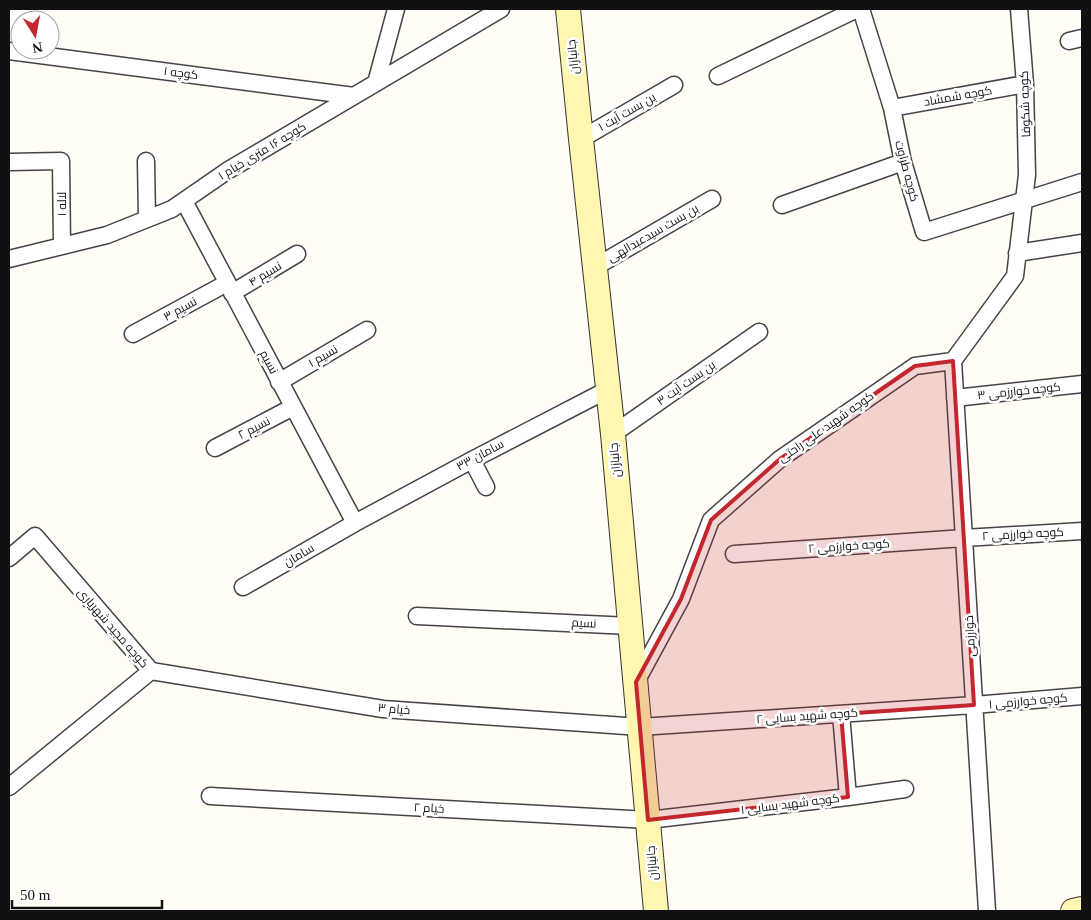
<svg xmlns="http://www.w3.org/2000/svg" width="1091" height="920" font-family="'Times New Roman',Cairo,serif">
	<style>
		.lines { fill: none; stroke-linecap: round; stroke-linejoin: round }
		.street-casing { stroke: #444; stroke-width: 19 }
		.secondary-casing { stroke: #333; stroke-width: 26 }
		.street { stroke: #fff; stroke-width: 16 }
		.secondary { stroke: #fff6b0; stroke-width: 24 }
		.marked { fill: #c4262e; fill-opacity: 0.2; stroke: #c4262e; stroke-width: 4; stroke-linejoin: round }
		.labels { text-anchor: middle; dominant-baseline: central; stroke-width: 5; stroke-linejoin: round; paint-order: stroke }
		.street-label { font-size: 12px; fill: #111; stroke: #fff }
	</style>
	<rect width="100%" height="100%" fill="#fffdf5"/>
	<g class="lines">
		<!-- street casing -->
		<g class="street-casing">
			<path id="street" d="M861,9L892,108L903,162L924,232L1082,182
				M1069,41L1082,38
				M9,51L354,96
				M718,76L857,9
				M376,83L396,9
				M892,108L1025,84
				M581,139L674,85
				M146,161L147,219
				M9,162L61,161L62,246
				M184,201L355,523
				M782,205L903,162
				M1017,253L1082,243
				M9,259L107,235L172,209L227,171L501,9
				M595,267L712,199
				M232,293L297,254
				M133,334L227,283
				M953,361L987,911
				M279,382L367,330
				M955,398L1082,384
				M613,434L759,332
				M215,448L293,407
				M472,460L486,487
				M734,554L964,538L1082,531
				M9,558L35,536L151,671L9,787
				M243,587L355,523L472,460L607,390
				M417,616L630,626
				M151,671L383,709L640,727L974,705L1082,696
				M636,682L681,599L711,520L780,459L915,366L953,361L1015,276L1027,175L1025,84L1019,9
				M210,796L648,820L848,797L841,714
				M848,797L905,789"/>
		</g>
		<!-- secondary casing -->
		<g class="secondary-casing">
			<path id="secondary" d="M568,9L581,139L613,434L656,911
				M1073,911L1082,909"/>
		</g>
		<!-- street -->
		<use href="#street" class="street"/>
		<!-- secondary -->
		<use href="#secondary" class="secondary"/>
	</g>
	<!-- marked area -->
	<path class="marked" d="M953,361L974,705L841,714L848,797L648,820L636,682L681,599L711,520L780,459L915,366Z"/>
	<g class="labels">
		<!-- street labels -->
		<g class="street-label">
			<text transform="translate(573 57) rotate(-96)">جانبازان</text>
			<text transform="translate(181 73) rotate(7)">کوچه ۱</text>
			<text transform="translate(958 96) rotate(-10)">کوچه شمشاد</text>
			<text transform="translate(1025 104) rotate(-92)">کوچه شکوفا</text>
			<text transform="translate(627 112) rotate(-30)">۱ بن بست آیت</text>
			<text transform="translate(262 151) rotate(-31)">۱ کوچه ۱۶ متری خیام</text>
			<text transform="translate(907 171) rotate(75)">کوچه طراوت</text>
			<text transform="translate(62 204) rotate(-90)">لاله ۱</text>
			<text transform="translate(653 233) rotate(-30)">بن بست سیدعبدالهی</text>
			<text transform="translate(265 274) rotate(-31)">نسیم ۴</text>
			<text transform="translate(180 309) rotate(-29)">نسیم ۳</text>
			<text transform="translate(323 356) rotate(-30)">نسیم ۱</text>
			<text transform="translate(269 362) rotate(62)">نسیم</text>
			<text transform="translate(686 383) rotate(-35)">بن بست آیت ۳</text>
			<text transform="translate(1019 391) rotate(-6)">۳ کوچه خوارزمی</text>
			<text transform="translate(826 427) rotate(-35)">کوچه شهید علی راحتی</text>
			<text transform="translate(254 428) rotate(-28)">نسیم ۲</text>
			<text transform="translate(480 455) rotate(-28)">۳۳ سامان</text>
			<text transform="translate(615 460) rotate(-95)">جانبازان</text>
			<text transform="translate(1023 534) rotate(-3)">۲ کوچه خوارزمی</text>
			<text transform="translate(849 546) rotate(-4)">کوچه خوارزمی ۲</text>
			<text transform="translate(299 555) rotate(-30)">سامان</text>
			<text transform="translate(584 623) rotate(3)">نسیم</text>
			<text transform="translate(113 628) rotate(49)">کوچه مجید شهریاری</text>
			<text transform="translate(970 636) rotate(-93)">خوارزمی</text>
			<text transform="translate(1028 701) rotate(-5)">کوچه خوارزمی ۱</text>
			<text transform="translate(394 709) rotate(5)">۳ خیام</text>
			<text transform="translate(807 716) rotate(-4)">کوچه شهید بسایی ۲</text>
			<text transform="translate(790 804) rotate(-7)">کوچه شهید بسایی ۱</text>
			<text transform="translate(429 808) rotate(3)">خیام ۲</text>
			<text transform="translate(652 863) rotate(-95)">جانبازان</text>
		</g>
	</g>
	<!-- border -->
	<rect width="1091" height="920" fill="none" stroke="#111111" stroke-width="20"/>
	<!-- north arrow -->
	<g transform="translate(35 35) rotate(169)"><circle r="24" fill="#ffffff" stroke="#a0a0a0"/>
	<path d="M0-4L9 19L0 12L-9 19Z" fill="#c4262e"/>
	<text y="-8" font-size="14" font-weight="bold" text-anchor="middle" fill="#111111">N</text>
	</g>
	<!-- scale -->
	<path d="M12 900v8h150v-8" fill="none" stroke="#111111" stroke-width="2.5"/>
	<text x="20" y="900" font-size="15" fill="#111111" stroke="#ffffff" stroke-width="4" paint-order="stroke">50 m</text>
</svg>
